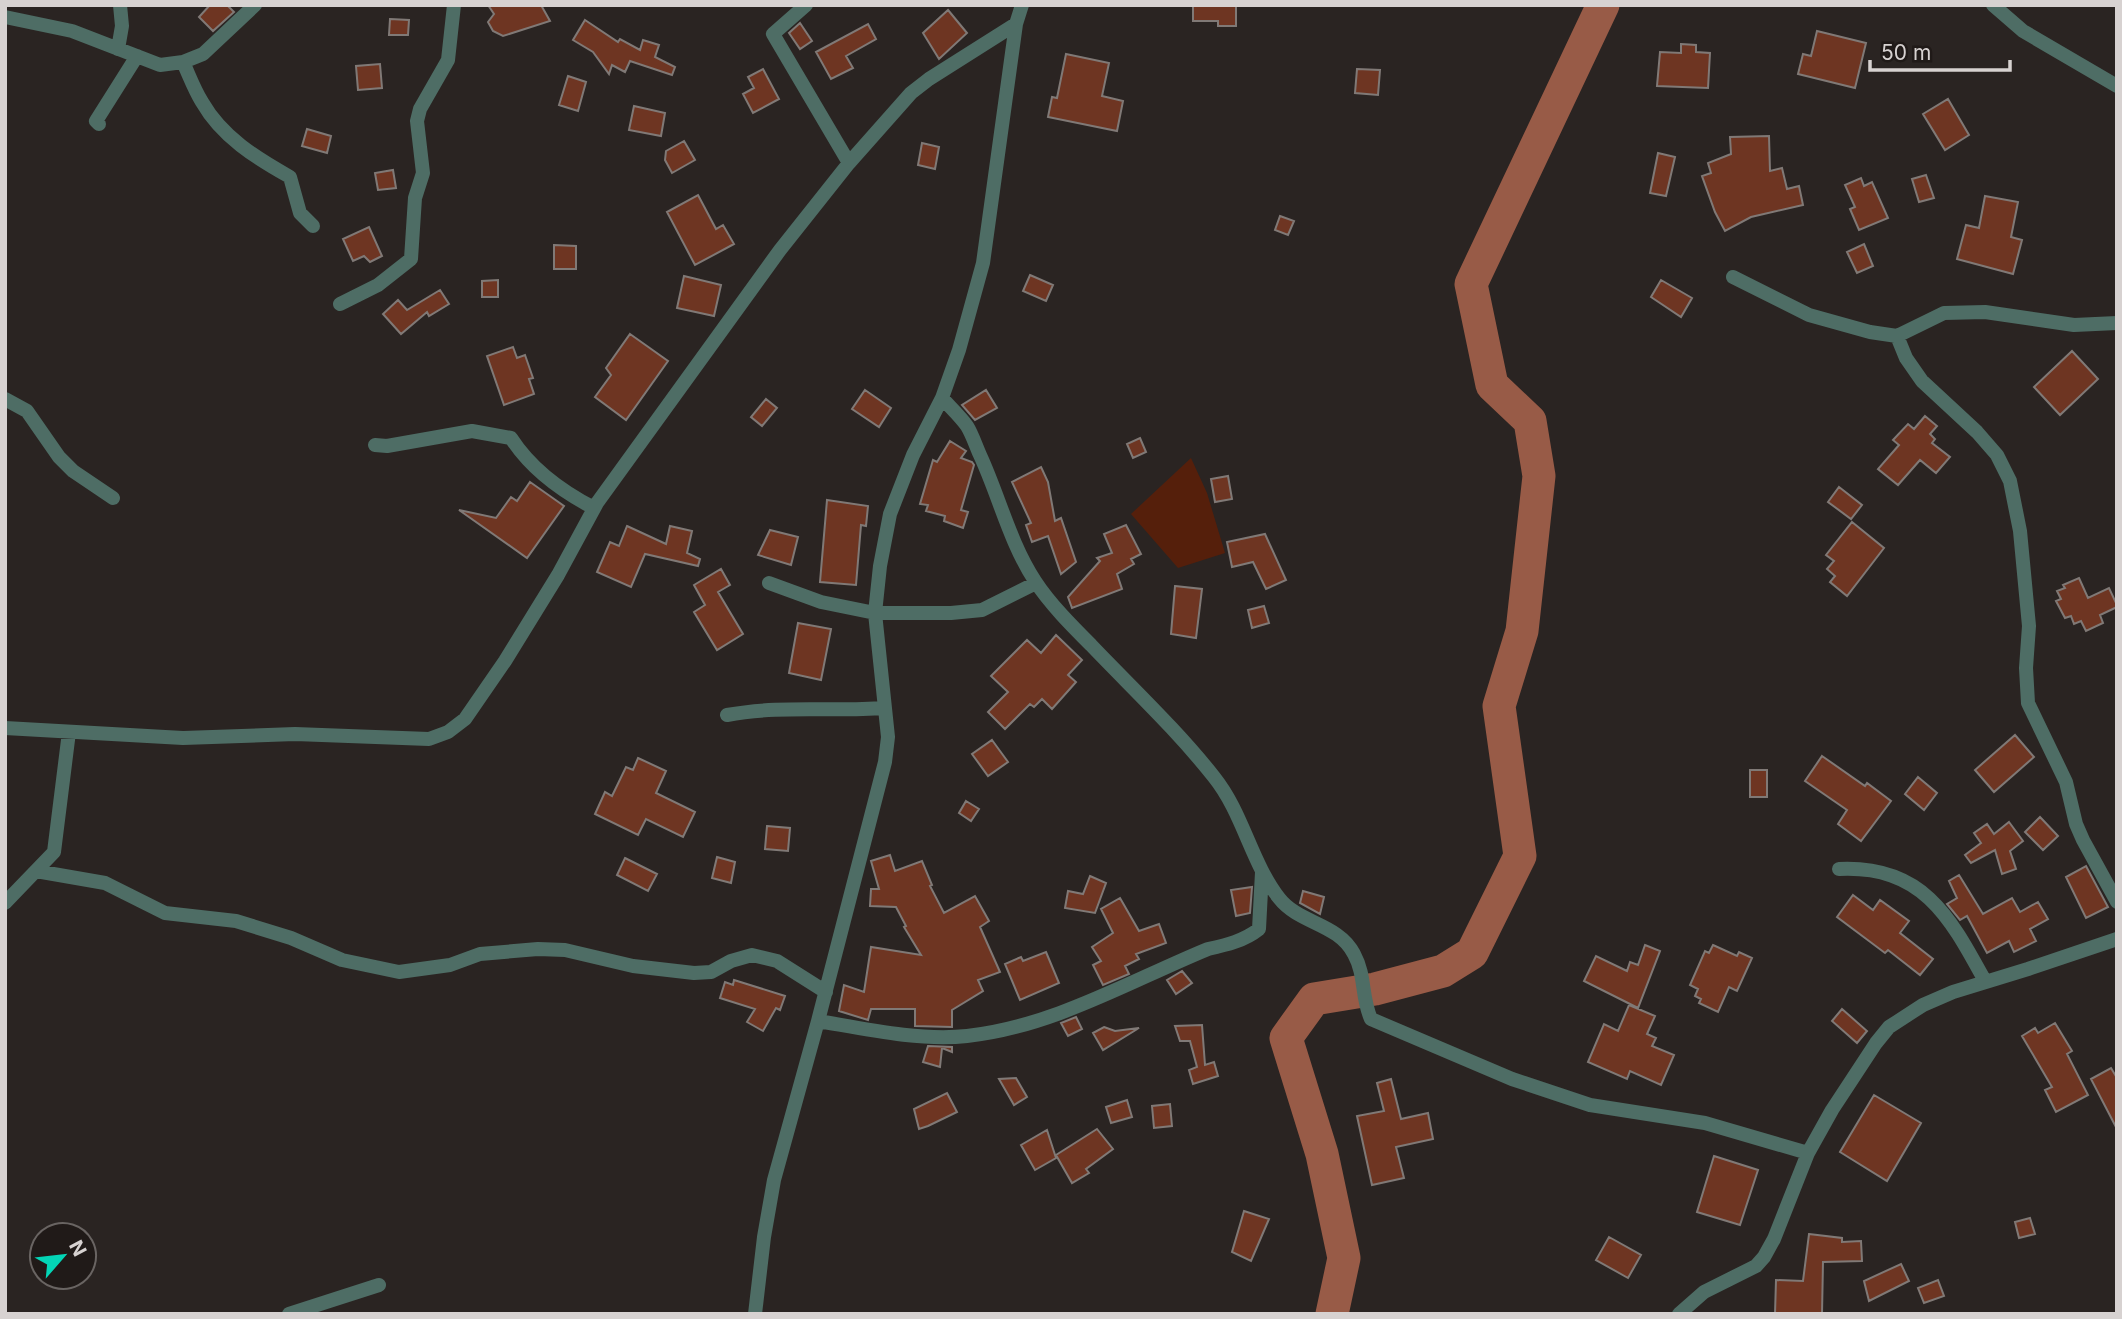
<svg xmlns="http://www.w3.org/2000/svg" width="2122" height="1319" font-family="Inter,sans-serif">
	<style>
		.green { fill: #551f0b }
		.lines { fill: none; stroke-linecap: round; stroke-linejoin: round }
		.river { stroke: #985b47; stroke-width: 33 }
		.building { fill: #6e3522; stroke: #807976; stroke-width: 2 }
		.minor { stroke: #4e6d65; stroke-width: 14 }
	</style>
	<rect width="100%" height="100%" fill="#2a2422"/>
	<!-- green -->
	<path class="green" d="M1191,458L1207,493L1225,553L1178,568L1131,514Z"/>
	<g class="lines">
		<!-- river -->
		<path class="river" d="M1332,1314L1344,1258L1322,1154L1286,1038L1314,999L1375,989L1443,971L1472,953L1520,856L1499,706L1522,631L1539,476L1530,421L1492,385L1471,284L1603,5"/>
	</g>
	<!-- building -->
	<path class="building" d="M210,5H227L234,12L213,31L199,17Z
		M488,5H541L550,21L503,36L493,31L488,22L494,14Z
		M1193,5H1236V26H1218V21H1193Z
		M948,10L967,33L939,59L923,33Z
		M390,19L409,20L408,35H389Z
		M585,20L618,42L620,39L640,50L643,40L659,45L655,57L675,67L672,75L630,61L625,72L612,65L609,74L593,52L573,40Z
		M800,23L812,41L800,49L789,33Z
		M868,24L876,39L846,56L853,68L831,79L816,52Z
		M1817,31L1866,43L1855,88L1798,74L1803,54L1811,56Z
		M1681,44L1696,45V52L1710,53L1708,88L1657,86L1660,52L1681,53Z
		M1066,54L1109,63L1102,96L1123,101L1117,131L1048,117L1052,97L1057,98Z
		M380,64L382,88L358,90L356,66Z
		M763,69L779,99L753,113L743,94L754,88L748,77Z
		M1357,69L1380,70L1378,95L1355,93Z
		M568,76L586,82L578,111L559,105Z
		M1948,99L1969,135L1945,150L1923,114Z
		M634,106L665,113L661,136L629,130Z
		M307,129L331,136L327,153L302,146Z
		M1769,136L1770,171L1782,168L1787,189L1799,186L1803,205L1751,217L1725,231L1715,212L1702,176L1711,173L1708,163L1731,154L1730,137Z
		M684,141L695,160L672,173L665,160L666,151Z
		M922,143L939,147L935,169L918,165Z
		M1658,153L1675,157L1666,196L1650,193Z
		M393,170L396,188L378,190L375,173Z
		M1926,175L1934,198L1919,202L1912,179Z
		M1861,178L1864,186L1872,182L1888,218L1859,230L1850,209L1855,207L1845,185Z
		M698,195L716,229L723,225L734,244L695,265L667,212Z
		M1985,196L2018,202L2011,237L2022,240L2013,274L1957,259L1966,225L1979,228Z
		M1280,216L1294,221L1288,235L1275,230Z
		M369,227L382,256L370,262L364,256L353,261L343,239Z
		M1864,244L1873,266L1857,273L1847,252Z
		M554,245L576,246V269H554Z
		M1030,275L1053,285L1046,301L1023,291Z
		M684,276L721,285L714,316L677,308Z
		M498,280V297H482V281Z
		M1661,280L1692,298L1681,317L1651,297Z
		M440,290L449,304L429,316L427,312L401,334L383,314L398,300L407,310Z
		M630,334L668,361L626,420L595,397L611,375L606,368Z
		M513,347L517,358L525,355L533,378L529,379L534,394L504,405L487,356Z
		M2072,351L2098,379L2060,415L2034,387Z
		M865,390L891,408L879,427L852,409Z
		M986,390L997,408L975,420L962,405Z
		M766,399L777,408L762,426L751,417Z
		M1925,416L1937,426L1930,434L1935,439L1932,443L1950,457L1936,473L1920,460L1898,485L1878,469L1899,445L1893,440L1908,424L1914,429Z
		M1140,438L1146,452L1133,458L1127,444Z
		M950,441L966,451L961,458L972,462L974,465L961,510L968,512L963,528L944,521L945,516L926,511L928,505L920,504L933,460L937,462Z
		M1041,467L1048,482L1055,521L1061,518L1076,562L1061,574L1048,536L1032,542L1026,525L1031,523L1012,482Z
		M1228,476L1232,499L1215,502L1211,479Z
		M530,482L564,506L527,558L459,510L496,518L511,497L517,501Z
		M1839,487L1862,505L1851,519L1828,502Z
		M827,500L868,506L866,526L861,525L856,585L820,582Z
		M1852,522L1884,548L1847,596L1830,582L1835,576L1827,569L1834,561L1826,555Z
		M1126,525L1141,554L1131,559L1134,564L1117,574L1122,589L1072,608L1068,597L1100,561L1097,558L1112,553L1104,534Z
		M627,526L666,544L670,526L692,531L687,553L700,559L698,566L645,554L631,587L597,572L610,542L619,546Z
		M770,530L798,537L791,565L758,555Z
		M1265,534L1286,580L1266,589L1253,562L1232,567L1227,542Z
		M721,569L730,585L718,592L743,634L717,650L694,612L705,605L694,585Z
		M2079,578L2088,598L2109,588L2117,605V607L2100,615L2103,623L2086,631L2081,621L2074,624L2071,616L2065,618L2056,601L2061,599L2057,591L2065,588L2063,585Z
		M1175,586L1202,589L1196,638L1171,634Z
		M1264,606L1269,623L1252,628L1248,610Z
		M798,623L831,629L821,680L789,673Z
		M1056,635L1082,660L1068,675L1076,682L1052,709L1042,699L1034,707L1030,704L1005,729L988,712L1008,692L991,676L1027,640L1041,653Z
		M2015,735L2034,757L1994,792L1975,770Z
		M992,740L1008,762L988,776L972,754Z
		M1822,756L1865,786L1867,783L1891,801L1861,841L1838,824L1847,810L1805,781Z
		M638,758L666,771L656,793L695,812L683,837L646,819L638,835L595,814L605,792L612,796L626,767L633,770Z
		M1750,770H1767V797H1750Z
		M1918,777L1937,793L1924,810L1905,794Z
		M966,801L979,809L971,821L959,813Z
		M2040,817L2058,836L2043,850L2025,832Z
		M2009,822L2023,841L2010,851L2016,869L2002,874L1995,850L1971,863L1965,855L1981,843L1974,833L1987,824L1994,834Z
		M767,826L790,828L788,851L765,849Z
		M890,855L895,871L922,861L932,885L930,886L944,913L975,896L989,921L980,927L1000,972L978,980L983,991L952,1010V1027L915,1026V1009H871L868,1020L839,1011L844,985L864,992L871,947L921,955L904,927L906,926L896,907L870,906L871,889H879L871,861Z
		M717,857L735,862L731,883L712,878Z
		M625,858L657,874L648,891L617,875Z
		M2086,866L2108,907L2086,918L2066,877Z
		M1959,875L1983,914L2012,898L2020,912L2038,902L2048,919L2030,929L2036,941L2014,952L2009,941L1987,953L1967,916L1960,920L1947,904L1957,898L1949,881Z
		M1090,876L1106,883L1095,913L1065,908L1068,891L1083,894Z
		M1252,887L1250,913L1236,916L1231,890Z
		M1303,891L1324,897L1320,914L1300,903Z
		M1853,895L1873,910L1880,900L1909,921L1900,933L1933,959L1920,975L1888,950L1885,953L1837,917Z
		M1120,898L1139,931L1159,924L1166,943L1136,954L1139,959L1125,966L1129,974L1103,985L1093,965L1101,961L1092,947L1113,933L1101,909Z
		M1645,945L1660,951L1638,1008L1584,981L1596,956L1627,971L1630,962L1638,965Z
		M1713,945L1737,956L1739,952L1752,958L1737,991L1729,987L1718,1012L1699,1003L1701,999L1695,996L1698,989L1690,985L1705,951L1709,953Z
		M1046,952L1059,983L1020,1000L1005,964L1021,957L1023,961Z
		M1182,971L1192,983L1176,994L1167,980Z
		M734,980L785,996L780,1010L776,1008L763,1031L747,1022L755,1009L720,998L725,982L733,985Z
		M1629,1005L1655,1016L1647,1034L1656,1038L1652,1046L1674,1055L1661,1085L1630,1071L1627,1079L1588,1062L1604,1024L1618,1031Z
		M1842,1009L1867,1031L1857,1043L1832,1021Z
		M1076,1017L1082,1029L1068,1036L1061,1023Z
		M2055,1023L2072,1051L2067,1054L2088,1095L2056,1112L2045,1090L2052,1087L2022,1036L2035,1028L2038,1033Z
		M1202,1025L1205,1065L1214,1062L1218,1076L1193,1084L1189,1070L1197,1067L1190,1041H1180L1175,1026Z
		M1104,1027L1115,1031L1139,1028L1103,1050L1093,1033Z
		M928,1046L952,1047V1052L942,1048L940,1067L923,1062Z
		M2111,1068L2117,1078V1129L2091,1079Z
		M1016,1078L1027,1097L1014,1105L999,1079Z
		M1391,1079L1401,1119L1428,1113L1433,1139L1396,1147L1404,1178L1372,1185L1357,1116L1384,1111L1377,1083Z
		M947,1093L957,1112L928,1126L919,1129L914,1109Z
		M1874,1095L1921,1123L1887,1181L1840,1152Z
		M1127,1100L1132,1117L1111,1123L1106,1107Z
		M1170,1104L1172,1126L1154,1128L1152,1106Z
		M1097,1129L1113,1149L1086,1169L1089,1173L1072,1183L1056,1155Z
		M1047,1130L1056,1158L1035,1170L1021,1145Z
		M1714,1156L1758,1170L1740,1225L1697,1212Z
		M1244,1211L1269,1219L1251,1261L1232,1252Z
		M2030,1218L2035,1234L2019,1238L2015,1222Z
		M1809,1234L1842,1238V1242L1861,1241L1862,1261L1823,1262L1822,1314H1775L1776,1280L1803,1281Z
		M1609,1237L1641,1255L1628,1278L1596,1260Z
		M1901,1264L1909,1281L1869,1301L1864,1281Z
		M1938,1280L1944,1296L1924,1303L1918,1288Z"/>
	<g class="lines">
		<!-- minor -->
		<path class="minor" d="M806,5L773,34L849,163
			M1993,5L2023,31L2117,86
			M5,17L72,31L160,65L183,62L203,54L255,5
			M118,49L122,26L120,5
			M183,62C189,75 194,89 202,102C222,137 256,158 290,177L300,213L313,226
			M99,124L96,121L137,56
			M1733,277L1809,315L1870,332L1897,336L1944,313L1985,312L2074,325L2117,323
			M340,304L378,285L411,259L415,198L423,173L417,121L420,109L448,60L454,5
			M1897,336L1906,358L1922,381L1977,432L1997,455L2010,481L2020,531L2029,626L2026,668L2028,703L2066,782L2076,824L2083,840L2117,902
			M942,398C950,407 960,416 967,426C972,434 976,446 980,455C999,496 1010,543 1035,581C1050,604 1072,626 1091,645C1132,688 1177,730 1214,777C1243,813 1251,862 1279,898C1299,924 1338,923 1354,954C1366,976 1361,997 1371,1019L1512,1079L1590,1105L1705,1123L1808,1153
			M5,399L27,411L59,457L73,471L113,498
			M375,445L387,446L472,431L511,438C531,469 561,491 594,508
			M769,583L821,602L875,613H951L982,610L1036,583
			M727,715C780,705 832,712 884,708
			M5,728L183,738L295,734L429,739L448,732L465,719L505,661L558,575L597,503L780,250L849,163L911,93L929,79L1016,24
			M1839,869C1923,865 1950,917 1985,981
			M36,871L105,883L165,913L236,921L291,938L342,960L399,972L450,965L480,954L538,949L565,950L633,966L694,973L711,972L731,961L752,955L777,961L826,992
			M5,903L54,852L69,732
			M818,1021C865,1029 919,1041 967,1036C1052,1027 1130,981 1208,949C1226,945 1244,941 1259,929L1262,872
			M289,1314L379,1285
			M755,1314L764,1237L774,1180L818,1021L885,762L888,737L875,613L880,566L890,514L913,455L942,398L959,350L983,263L1016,24L1022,5
			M1679,1314L1704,1292L1756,1266L1764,1257L1774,1239L1808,1153L1832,1110L1876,1043L1889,1027L1923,1005L1953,992L2028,969L2117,939"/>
	</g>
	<!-- border -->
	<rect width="2122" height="1319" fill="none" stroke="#d7d2d1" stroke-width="14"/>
	<!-- north arrow -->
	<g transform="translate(63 1256) rotate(62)"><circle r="33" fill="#201a18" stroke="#696462" stroke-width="2"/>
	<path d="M0-5L12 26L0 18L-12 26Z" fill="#03d5b6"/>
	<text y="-10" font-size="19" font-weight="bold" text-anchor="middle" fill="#d7d2d1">N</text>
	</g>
	<!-- scale -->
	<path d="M1870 60v10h140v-10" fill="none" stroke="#d7d2d1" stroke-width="3.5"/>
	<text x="1881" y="60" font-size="21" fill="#d7d2d1" stroke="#201a18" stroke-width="5" paint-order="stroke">50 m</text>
</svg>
